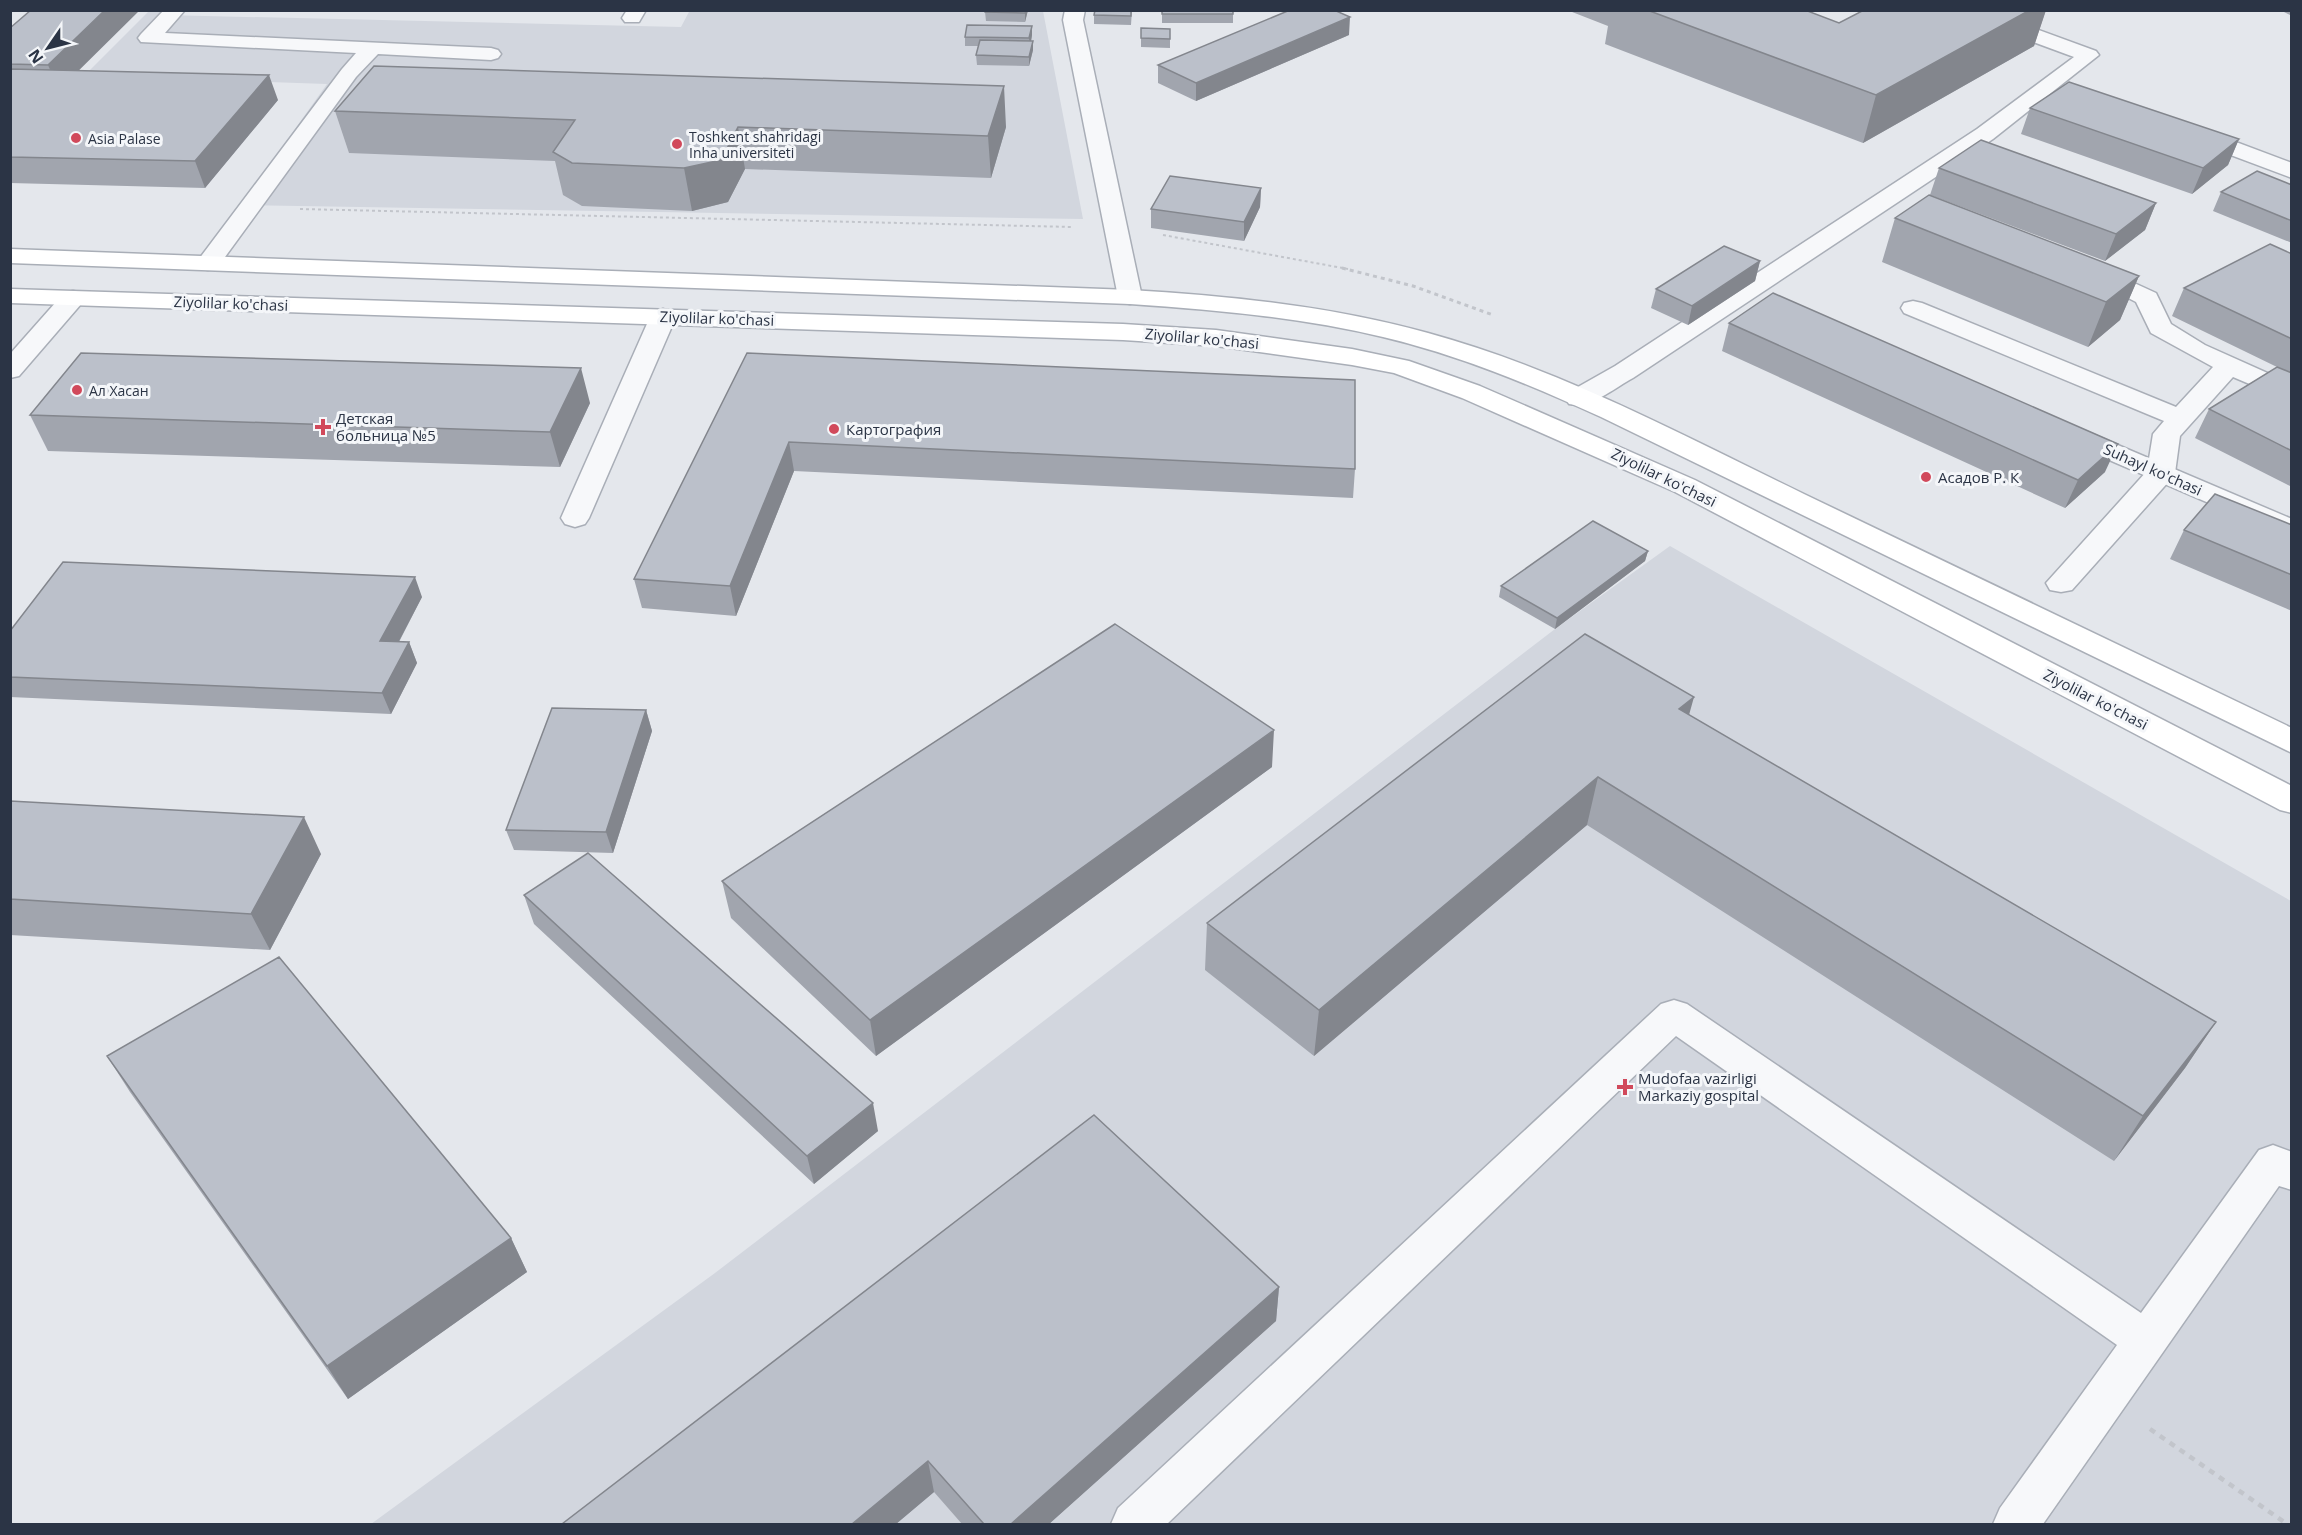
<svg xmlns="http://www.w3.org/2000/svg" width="2302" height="1535" font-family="'Open Sans',sans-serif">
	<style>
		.built { fill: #d2d6de }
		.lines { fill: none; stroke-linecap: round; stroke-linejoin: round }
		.lane-casing { stroke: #a9aeb7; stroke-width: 3 }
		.street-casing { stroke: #a9aeb7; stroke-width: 3 }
		.secondary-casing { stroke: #a9aeb7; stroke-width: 3 }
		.path-far2 { stroke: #c2c5cb; stroke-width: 2; stroke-dasharray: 3 3; stroke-linecap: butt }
		.path-far1 { stroke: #c2c5cb; stroke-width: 3; stroke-dasharray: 4 4; stroke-linecap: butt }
		.path { stroke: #c2c5cb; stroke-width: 4.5; stroke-dasharray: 6 6; stroke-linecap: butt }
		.lane { fill: #f7f8fa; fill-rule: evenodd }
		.street { fill: #f7f8fa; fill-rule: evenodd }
		.secondary { fill: #fff; fill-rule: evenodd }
		.wall { fill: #a1a5ae }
		.shaded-wall { fill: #83868d }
		.building { fill: #bbc0ca; stroke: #83868d; stroke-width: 1.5 }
		.poi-dot { fill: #d1495b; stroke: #f4f6f9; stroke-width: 2 }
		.labels { text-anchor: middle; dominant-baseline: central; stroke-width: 6; stroke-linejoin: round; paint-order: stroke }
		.far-poi-label { font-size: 14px; fill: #2b3445; stroke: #f4f6f9; text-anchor: start }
		.street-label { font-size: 15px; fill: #2b3445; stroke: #f4f6f9 }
		.poi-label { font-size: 15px; fill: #2b3445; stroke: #f4f6f9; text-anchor: start }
	</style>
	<rect width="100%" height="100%" fill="#e4e7ec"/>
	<!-- built -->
	<path class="built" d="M690,10L1043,11L1083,219L241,205L327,84L84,76L149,11H168L164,15L681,27Z
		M1670,546L2291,901V1524H371L715,1273L1555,629Z"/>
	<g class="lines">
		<!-- lane casing -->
		<g class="lane-casing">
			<path id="lane" d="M164,10H185L165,33L491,48L498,50L501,54L498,58L491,60L378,54L356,77L217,268L208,270L199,268L196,263L342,69L356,53L141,42L138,38L141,34Z
				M627,10H646L639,22H625L622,18Z
				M1065,10H1085L1083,20L1142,297L1139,302L1130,304L1121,302L1118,297L1063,20Z
				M1955,10H1984L2096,51L2099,55L1993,139L1633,378C1614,388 1591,409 1569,404L1565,398L1569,392L1615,366L1977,129L2074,57L1957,14Z
				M2108,271L2156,293L2171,324L2205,345L2292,384V402L2233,377L2180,436L2175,473L2171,479L2072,590L2061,592L2050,590L2046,583L2147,471L2153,434L2164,421L1904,313L1901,308L1904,303L1913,301L1922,303L2176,407L2213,367L2151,333L2136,302L2099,283L2096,278L2099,273Z
				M663,309L672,312L676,317L589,518L585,524L575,527L565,524L561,518L650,317L654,312Z
				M1674,1000L1687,1004L2141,1313L2259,1150L2273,1145L2292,1152V1190L2279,1186L2043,1524H1993L2000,1508L2117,1345L1676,1036L1167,1524H1111L1118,1508L1661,1004Z"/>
		</g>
		<!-- street casing -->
		<g class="street-casing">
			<path id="street" d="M2196,127L2292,163V178L2188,139L2185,134L2188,129Z
				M73,291L82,293L85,298L82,303L19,376L10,378V354L64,293Z
				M2073,426L2292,519V539L2063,440L2059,434L2063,428Z"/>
		</g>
		<!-- secondary casing -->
		<g class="secondary-casing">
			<path id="secondary" d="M10,249L1130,290C1231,296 1331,306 1428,333C1560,369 1682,435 1804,494C1966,572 2129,650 2292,728V753L1601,417C1531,385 1459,355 1383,337C1300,317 1215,310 1130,304L10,263Z
				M10,289L1123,324L1216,330L1352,349L1409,361L1480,386L1695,480L2292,786V813L2280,810L1675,492L1462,398L1394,373L1352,365L1216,346L1123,340L10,303Z"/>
		</g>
		<!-- path-far2 -->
		<path class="path-far2" d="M300,209L1072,227
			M1163,235L1348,269"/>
		<!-- path-far1 -->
		<path class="path-far1" d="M1342,268L1413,286L1493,315"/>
		<!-- path -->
		<path class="path" d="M2150,1429L2287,1524"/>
		<!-- lane -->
		<use href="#lane" class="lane"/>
		<!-- street -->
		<use href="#street" class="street"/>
		<!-- secondary -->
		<use href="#secondary" class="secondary"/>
	</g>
	<!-- wall -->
	<path class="wall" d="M1028,10L1025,22L986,21L985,12Z
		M1132,10L1131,25L1094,24V15Z
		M1162,10L1233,14V23H1162Z
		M1567,10H1805L1839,23L1864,10H2046L2034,46L1863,143L1605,44L1608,26Z
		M2280,10H2292V16Z
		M1032,26V35L1031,41H1033V50L1029,66L977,65L976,55L978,46H965V37Z
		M10,28L79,71L278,100L205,188L10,183Z
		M1141,28L1170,29V48L1141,47Z
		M1349,35L1196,101L1158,83V65Z
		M2030,108L2239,139L2228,165L2192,194L2021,134Z
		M335,111L1006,127L991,178L745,169L728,202L692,211L582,206L563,195L555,161L349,153Z
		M1939,168L2156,203L2145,230L2105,261L1930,195Z
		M2292,185V243L2213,211L2221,192Z
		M1261,188L1260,207L1244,241L1151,228V209Z
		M1895,218L2139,276L2120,320L2088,347L1882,262Z
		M2292,254V487L2195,438L2209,409L2277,367L2172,316L2184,288Z
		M1760,261L1755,281L1688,325L1651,308L1656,289Z
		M1729,323L2105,472L2065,508L1722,351Z
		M747,353L1355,469L1353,498L794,471L736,616L642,608L634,579Z
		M590,403L560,467L48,451L30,415Z
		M2292,525V611L2170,559L2184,530Z
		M1648,551L1645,561L1555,629L1499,597L1501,586Z
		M422,597L399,642H409L417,663L391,714L10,697V631Z
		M646,710L652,731L613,853L514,850L506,830Z
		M1689,715L2216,1022L2185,1068L2114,1161L1587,825L1314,1056L1205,970L1207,923Z
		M1272,767L876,1056L731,918L722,881Z
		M10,801L321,854L270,950L10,935Z
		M524,895L878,1131L814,1184L534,924Z
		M107,1056L511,1238L527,1272L348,1399L130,1092Z
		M1279,1287L1276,1321L1049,1524H962L934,1492L896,1524H562Z"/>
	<!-- shaded-wall -->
	<path class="shaded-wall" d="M105,10H140L59,90L48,65Z
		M1026,10H1028L1025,22V13Z
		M2030,10H2046L2034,46L1863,143L1876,95Z
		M1350,17L1349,35L1196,101V83Z
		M1032,26V35L1030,47L1029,38Z
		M1033,41V50L1029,66V57Z
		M269,75L278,100L205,188L195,161Z
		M1004,86L1006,127L991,178L988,136Z
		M738,127L745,169L728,202L692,211L684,168Z
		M2239,139L2228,165L2192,194L2203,168Z
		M1261,188L1260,207L1244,241V222Z
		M2156,203L2145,230L2105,261L2116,234Z
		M1760,261L1755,281L1688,325L1692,306Z
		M2139,276L2120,320L2088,347L2106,302Z
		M581,368L590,403L560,467L550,432Z
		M789,442L794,471L736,616L730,586Z
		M2118,444L2105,472L2065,508L2078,480Z
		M1648,551L1645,561L1555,629L1557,618Z
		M415,577L422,597L388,662L380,641Z
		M409,642L417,663L391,714L382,693Z
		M1694,697L1681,744L1679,709Z
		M646,710L652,731L613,853L606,832Z
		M1274,730L1272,767L876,1056L870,1020Z
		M1598,777L1587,825L1314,1056L1319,1010Z
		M304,817L321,854L270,950L251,914Z
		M2216,1022L2185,1068L2114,1161L2143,1116Z
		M873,1103L878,1131L814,1184L807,1156Z
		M511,1238L527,1272L348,1399L327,1366Z
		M1279,1287L1276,1321L1049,1524H1011Z
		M928,1461L934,1492L896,1524H852Z"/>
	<!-- building -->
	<path class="building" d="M31,10H105L48,65L10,64V28Z
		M985,10H1026L1025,13L985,12Z
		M1095,10H1131V16L1094,15Z
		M1162,10H1233V14H1162Z
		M1290,10H1334L1350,17L1196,83L1158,65Z
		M1647,10H1805L1839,23L1864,10H2030L1876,95Z
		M967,25L1032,26L1029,38L965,37Z
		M1141,28L1170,29V39L1141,38Z
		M980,40L1033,41L1029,57L976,55Z
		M374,66L1004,86L988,136L738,127L721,160L684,168L572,163L553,152L575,120L335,111Z
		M10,69L269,75L195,161L10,157Z
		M2069,82L2239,139L2203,168L2030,108Z
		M1981,140L2156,203L2116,234L1939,168Z
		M2257,171L2292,185V221L2221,192Z
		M1170,176L1261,188L1244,222L1151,209Z
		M1929,195L2139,276L2106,302L1895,218Z
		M2270,244L2292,254V339L2184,288Z
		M1724,246L1760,261L1692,306L1656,289Z
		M1773,293L2118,444L2078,480L1729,323Z
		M81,353L581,368L550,432L30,415Z
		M747,353L1355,380V469L789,442L730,586L634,579Z
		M2277,367L2292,373V451L2209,409Z
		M2215,494L2292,525V575L2184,530Z
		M1593,521L1648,551L1557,618L1501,586Z
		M63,562L415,577L380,641L409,642L382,693L10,677V631Z
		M1115,624L1274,730L870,1020L722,881Z
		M1585,634L1694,697L1679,709L2216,1022L2143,1116L1598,777L1319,1010L1207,923Z
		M552,708L646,710L606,832L506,830Z
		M10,801L304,817L251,914L10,899Z
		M588,853L873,1103L807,1156L524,895Z
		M279,957L511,1238L327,1366L107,1056Z
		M1094,1115L1279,1287L1011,1524H984L928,1461L852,1524H562Z"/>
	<!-- markers -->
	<g class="poi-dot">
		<circle cx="76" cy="138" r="6"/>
		<circle cx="677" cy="144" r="6"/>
		<circle cx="77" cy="390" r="6"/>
		<path d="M320 418h6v6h6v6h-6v6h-6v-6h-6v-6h6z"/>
		<circle cx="834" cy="429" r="6"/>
		<circle cx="1926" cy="477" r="6"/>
		<path d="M1622 1078h6v6h6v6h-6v6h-6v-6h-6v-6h6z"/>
	</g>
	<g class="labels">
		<!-- far-poi labels -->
		<g class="far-poi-label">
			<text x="689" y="136">Toshkent shahridagi<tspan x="689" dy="16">Inha universiteti</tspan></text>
			<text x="88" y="138">Asia Palase</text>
			<text x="89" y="390">Ал Хасан</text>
		</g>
		<!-- street labels -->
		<g class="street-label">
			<text transform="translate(231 303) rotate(2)">Ziyolilar ko'chasi</text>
			<text transform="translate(717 318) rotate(2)">Ziyolilar ko'chasi</text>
			<text transform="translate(1202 338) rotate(5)">Ziyolilar ko'chasi</text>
			<text transform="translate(2153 469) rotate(24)">Suhayl ko'chasi</text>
			<text transform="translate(1664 477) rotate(26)">Ziyolilar ko'chasi</text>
			<text transform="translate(2096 699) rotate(27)">Ziyolilar ko'chasi</text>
		</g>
		<!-- poi labels -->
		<g class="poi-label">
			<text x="336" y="418">Детская<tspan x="336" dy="17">больница №5</tspan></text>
			<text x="846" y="429">Картография</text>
			<text x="1938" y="477">Асадов Р. К</text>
			<text x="1638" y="1078">Mudofaa vazirligi<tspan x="1638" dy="17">Markaziy gospital</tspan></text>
		</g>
	</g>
	<!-- border -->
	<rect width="2302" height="1535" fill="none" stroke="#2b3445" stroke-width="24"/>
	<!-- north arrow -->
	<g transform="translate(48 48) rotate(235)" stroke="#f4f6f9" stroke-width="4.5" paint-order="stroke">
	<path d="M0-4.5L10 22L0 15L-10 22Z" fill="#2b3445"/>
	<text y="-9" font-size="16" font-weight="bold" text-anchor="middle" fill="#2b3445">N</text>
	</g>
</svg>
